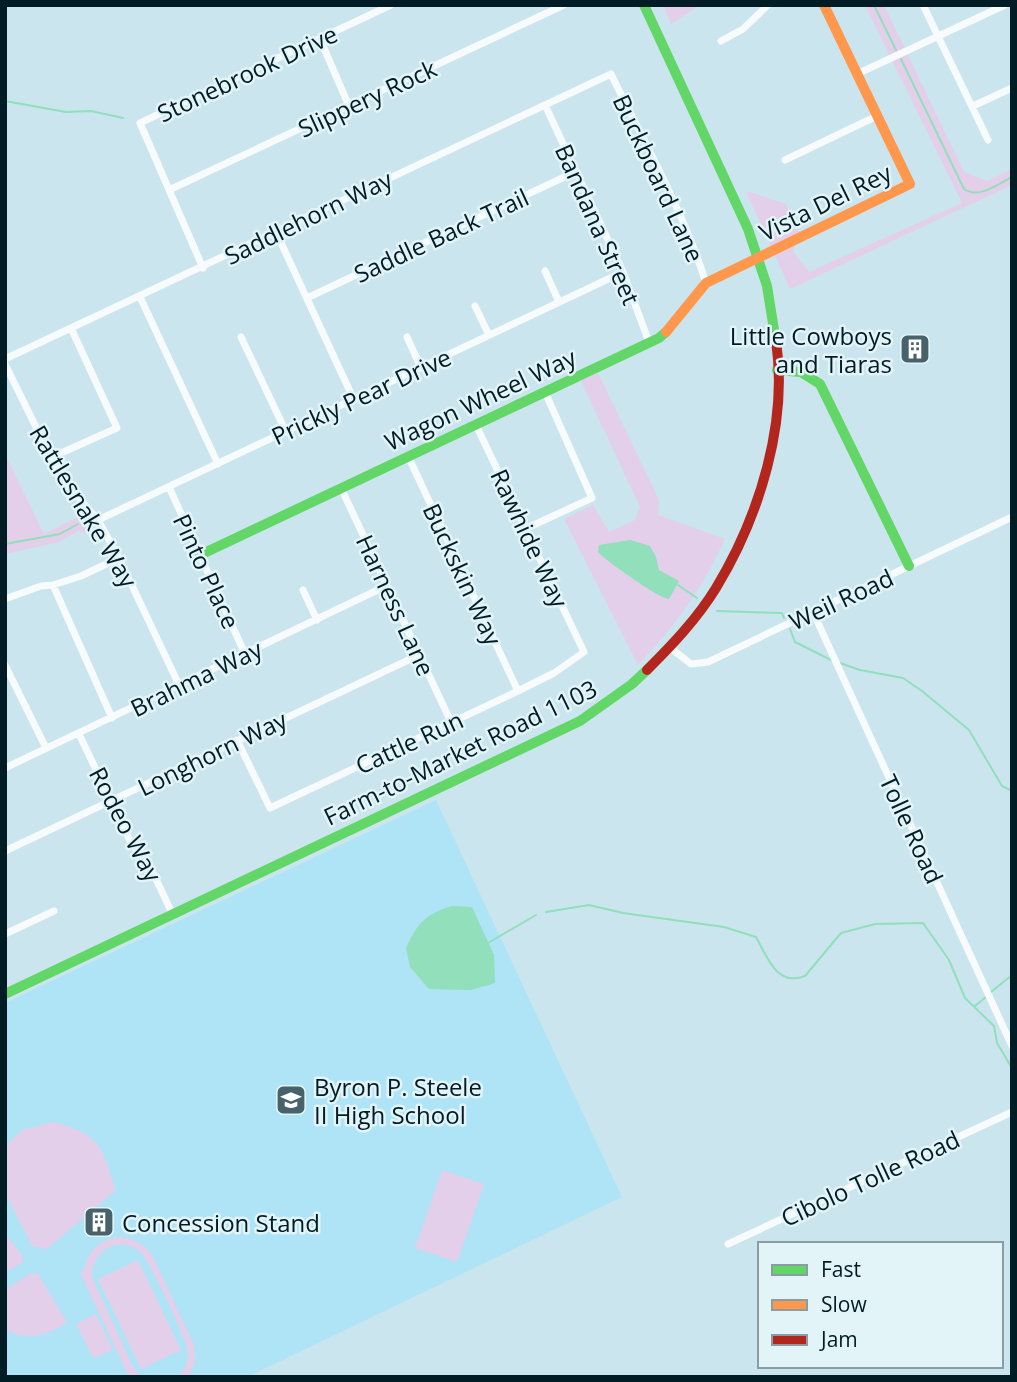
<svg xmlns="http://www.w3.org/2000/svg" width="1017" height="1382" font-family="'Open Sans',sans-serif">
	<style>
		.built { fill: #aee4f5 }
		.green { fill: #e3cfe9 }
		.water { fill: #91dfbb }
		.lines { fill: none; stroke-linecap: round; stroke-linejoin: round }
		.stream { stroke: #91dfbb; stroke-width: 2 }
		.street { stroke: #f7fbfc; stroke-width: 7 }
		.fast { stroke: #63d668; stroke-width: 10 }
		.slow { stroke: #ff974d; stroke-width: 10 }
		.jam { stroke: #b3261e; stroke-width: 10 }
		.labels { text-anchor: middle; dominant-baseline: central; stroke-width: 5; stroke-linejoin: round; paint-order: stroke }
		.street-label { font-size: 24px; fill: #011c24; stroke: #e3f4f9 }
		.poi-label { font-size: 24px; fill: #011c24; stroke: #e3f4f9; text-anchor: start }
	</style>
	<rect width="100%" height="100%" fill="#cae5ed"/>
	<!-- built -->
	<path class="built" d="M436,800L622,1197L247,1377H5V1003Z"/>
	<!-- green -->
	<path class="green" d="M663,5H700L671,24Z
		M865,5H884L964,172L987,181L1012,169V185L790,289L746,191L786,204L799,230L793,251L809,272L962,203Z
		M598,373L659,500L658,515L725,539C700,592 678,622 638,665L564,519L593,505L609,532L635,520L640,507L581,381Z
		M5,454L44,534L83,515L84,523L94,528L83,533L80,530L59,542L5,554Z
		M53,1122C102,1134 101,1147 116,1190L47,1249L32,1246L5,1193V1147L22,1130Z
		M442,1170L484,1184L457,1262L415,1248Z
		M5,1234L23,1256L22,1263L5,1273Z
		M121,1237C136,1239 146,1245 153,1257L194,1345L195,1362L189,1377H178C185,1370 189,1362 188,1352C187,1340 150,1262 141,1253C121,1233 91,1251 92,1277L133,1367L141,1377H129L80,1272L84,1270C88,1250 101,1238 121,1237Z
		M138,1260L181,1350L141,1369L98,1279Z
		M31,1273L38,1274L67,1322C49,1335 26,1342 5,1329V1290Z
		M96,1314L113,1350L93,1358L76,1324Z"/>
	<!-- water -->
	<path class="water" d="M630,540L650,546L656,557L659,570L679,581L669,599C660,599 606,561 598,552L599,545Z
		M452,906L472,907L494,955L495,983L471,990L429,989L410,967L406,948C418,923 425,914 452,906Z"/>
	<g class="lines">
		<!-- stream -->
		<path class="stream" d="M874,5L896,50
			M901,59L964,189C979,199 997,185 1012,177
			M5,101L66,112L91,111L123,118
			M5,544L60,534L78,524
			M678,585L697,598
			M717,611L782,613L784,618
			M790,629L795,642L831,660
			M840,663L860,670L903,678L922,691L969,730L1002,786L1012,791
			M546,912L589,905L623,913L724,927L756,937C767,957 777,987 805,976L841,933L875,924L923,923L949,960L965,998L994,1026L997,1043L1012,1068
			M488,943L536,915
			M991,992L1012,975
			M975,1006L987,996"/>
		<!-- street -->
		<path class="street" d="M923,5L988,140
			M320,39L349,106
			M721,41L743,29L768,5
			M857,74L1005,5
			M545,105L623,272L649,342
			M973,106L1012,88
			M785,160L877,116
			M169,190L564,5
			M276,232L354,400
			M203,268L140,123L391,5
			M545,271L559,302
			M140,297L218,464
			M307,298L575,172
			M475,306L489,335
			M241,337L286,432
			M407,337L421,368
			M5,359L611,74C644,142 683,210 706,283
			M5,364L60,476L98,520L119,558L179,685
			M408,456L518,691
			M50,458L117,428L71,328
			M169,487L245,654
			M341,488L451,722
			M98,520L623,272
			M525,529L592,498L545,392
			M53,585L112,718
			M303,590L317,620
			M5,599L41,586L53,585L81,576L119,558
			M813,612L1012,1046
			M672,649L691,664L708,662L1012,517
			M5,665L46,748
			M79,734L131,843L154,875L173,915
			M237,740L270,808L518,691L554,673L584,652L476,425
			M5,768L386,586
			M5,851L419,655
			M5,934L54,911
			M728,1244L1012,1112"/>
		<!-- fast -->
		<path class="fast" d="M644,5L748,229L767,286L775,336
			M777,370L801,372L820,384L909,566
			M200,555L659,338L666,332
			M5,994L580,721L632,684L647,670"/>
		<!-- slow -->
		<path class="slow" d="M666,332L706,283L910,184L824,5"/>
		<!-- jam -->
		<path class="jam" d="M647,670C672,645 697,619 716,588C759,517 790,420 775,336"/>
	</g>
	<!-- icons -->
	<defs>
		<g id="building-square" transform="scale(1.575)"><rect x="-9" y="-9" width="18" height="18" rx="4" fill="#47626a" stroke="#e3f4f9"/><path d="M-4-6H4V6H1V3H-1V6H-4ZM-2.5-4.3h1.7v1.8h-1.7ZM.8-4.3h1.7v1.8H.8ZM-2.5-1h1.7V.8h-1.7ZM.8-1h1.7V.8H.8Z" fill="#fff"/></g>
		<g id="school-square" transform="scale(1.575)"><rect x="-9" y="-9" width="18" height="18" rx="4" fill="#47626a" stroke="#e3f4f9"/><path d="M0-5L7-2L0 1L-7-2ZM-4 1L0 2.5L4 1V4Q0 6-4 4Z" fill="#fff"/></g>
	</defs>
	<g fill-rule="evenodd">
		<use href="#building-square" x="915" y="349"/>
		<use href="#school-square" x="291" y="1100"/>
		<use href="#building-square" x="99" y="1222"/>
	</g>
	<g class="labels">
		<!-- street labels -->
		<g class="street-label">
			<text transform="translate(247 73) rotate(-25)">Stonebrook Drive</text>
			<text transform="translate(367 98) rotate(-25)">Slippery Rock</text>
			<text transform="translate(659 178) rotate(65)">Buckboard Lane</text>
			<text transform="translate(825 202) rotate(-26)">Vista Del Rey</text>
			<text transform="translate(308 217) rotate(-26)">Saddlehorn Way</text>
			<text transform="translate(598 224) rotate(66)">Bandana Street</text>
			<text transform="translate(441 235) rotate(-25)">Saddle Back Trail</text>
			<text transform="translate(361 396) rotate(-25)">Prickly Pear Drive</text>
			<text transform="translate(480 399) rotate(-25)">Wagon Wheel Way</text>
			<text transform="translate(84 506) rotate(59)">Rattlesnake Way</text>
			<text transform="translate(530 538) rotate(65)">Rawhide Way</text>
			<text transform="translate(207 571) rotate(65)">Pinto Place</text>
			<text transform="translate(463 574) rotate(65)">Buckskin Way</text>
			<text transform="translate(841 599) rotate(-25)">Weil Road</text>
			<text transform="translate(396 605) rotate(65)">Harness Lane</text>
			<text transform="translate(196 678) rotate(-26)">Brahma Way</text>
			<text transform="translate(409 742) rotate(-25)">Cattle Run</text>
			<text transform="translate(460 752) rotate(-26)">Farm-to-Market Road 1103</text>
			<text transform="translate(212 753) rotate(-26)">Longhorn Way</text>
			<text transform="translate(126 824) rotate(62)">Rodeo Way</text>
			<text transform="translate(912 829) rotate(65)">Tolle Road</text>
			<text transform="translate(870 1178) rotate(-25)">Cibolo Tolle Road</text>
		</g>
		<!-- poi labels -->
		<g class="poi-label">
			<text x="892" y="335" text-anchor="end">Little Cowboys<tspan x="892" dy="28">and Tiaras</tspan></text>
			<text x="314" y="1086">Byron P. Steele<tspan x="314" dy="28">II High School</tspan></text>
			<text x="122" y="1222">Concession Stand</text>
		</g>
	</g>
	<!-- border -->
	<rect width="1017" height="1382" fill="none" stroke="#011c24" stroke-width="14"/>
	<!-- legend -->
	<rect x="758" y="1242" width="245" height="126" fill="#e3f4f9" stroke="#899ea4" stroke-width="2"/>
	<rect x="772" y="1265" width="35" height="10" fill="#63d668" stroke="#899ea4" stroke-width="2"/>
	<text x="821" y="1277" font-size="21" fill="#011c24">Fast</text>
	<rect x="772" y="1300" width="35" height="10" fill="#ff974d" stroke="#899ea4" stroke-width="2"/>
	<text x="821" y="1312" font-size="21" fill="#011c24">Slow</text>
	<rect x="772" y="1335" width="35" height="10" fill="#b3261e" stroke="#899ea4" stroke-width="2"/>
	<text x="821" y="1347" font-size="21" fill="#011c24">Jam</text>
</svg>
